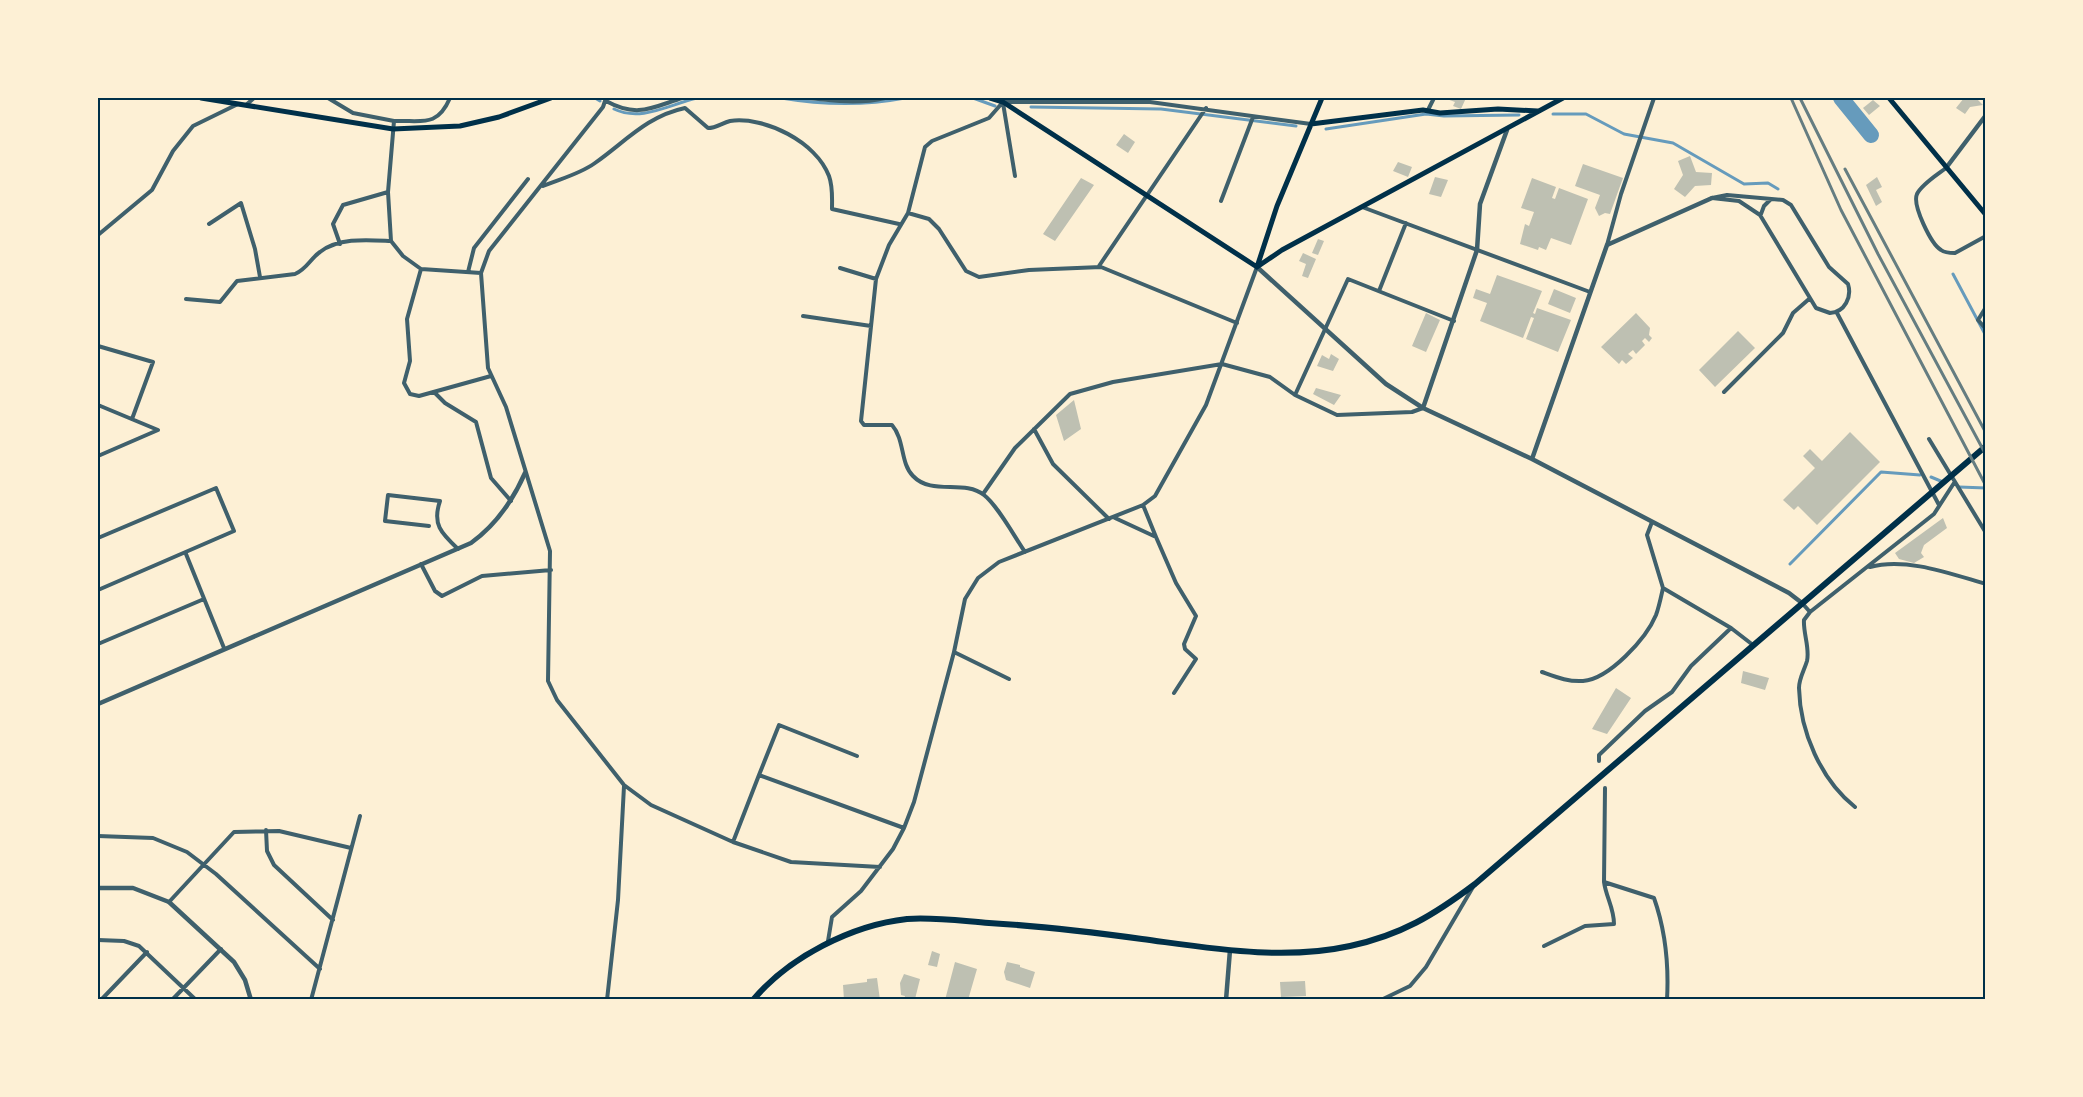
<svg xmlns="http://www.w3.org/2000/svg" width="2083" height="1097" font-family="Poppins,sans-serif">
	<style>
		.water { fill: #669bbc }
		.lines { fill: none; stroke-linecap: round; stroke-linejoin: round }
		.stream { stroke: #669bbc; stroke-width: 3 }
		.river { stroke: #669bbc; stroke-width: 16 }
		.building { fill: #bec0b2 }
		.minor { stroke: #3f606c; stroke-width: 4 }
		.tertiary { stroke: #3f606c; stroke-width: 4.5 }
		.secondary { stroke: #003049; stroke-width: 5 }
		.trunk { stroke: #003049; stroke-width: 6 }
		.rail { stroke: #657d81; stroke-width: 3 }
		.neatline { fill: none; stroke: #003049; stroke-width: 2 }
	</style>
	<rect width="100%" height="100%" fill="#fdf0d5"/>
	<!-- water -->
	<path class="water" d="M1833,98H1845L1873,131L1867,136Z"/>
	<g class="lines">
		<!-- stream -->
		<path class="stream" d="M595,98L600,101
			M781,98C823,105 863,106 905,98
			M973,98L995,106
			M1031,107L1161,109L1296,126
			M614,109C641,122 668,105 697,98
			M1553,114H1586L1624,134L1673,143L1744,184L1768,183L1778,189
			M1326,129L1426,114L1444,116L1519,115
			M1953,274L1986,336
			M1931,477L1943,482
			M1959,487L1986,488
			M1790,564L1881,472L1920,475"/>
		<!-- river -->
		<path class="river" d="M1841,98L1871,135"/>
	</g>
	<!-- building -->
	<path class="building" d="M1444,98H1466L1461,109L1453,106L1455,102Z
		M1964,98H1976L1983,105L1970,107L1965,114L1956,108Z
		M1873,100L1880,106L1869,115L1863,108Z
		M1124,134L1135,142L1128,153L1116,145Z
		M1690,156L1696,172L1712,173L1711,185L1695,186L1685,197L1674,189L1683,175L1678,161Z
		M1398,162L1412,167L1408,177L1393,171Z
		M1583,164L1623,178L1610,214L1605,213L1599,216L1595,208L1600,195L1575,186Z
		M1435,177L1448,180L1441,197L1429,194Z
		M1877,177L1882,187L1876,190L1882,202L1876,206L1866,185Z
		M1081,178L1094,185L1055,241L1043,234Z
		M1532,178L1556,187L1552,198L1555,199L1559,188L1588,199L1571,245L1551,238L1546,250L1539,247L1538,250L1520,244L1525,224L1529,226L1534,212L1521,208Z
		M1318,239L1324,241L1318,255L1312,253Z
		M1303,253L1316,259L1308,278L1302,276L1306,264L1299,261Z
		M1497,275L1542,291L1533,313L1535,314L1537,308L1571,320L1558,352L1526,339L1534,318L1531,317L1523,338L1480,321L1487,303L1473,298L1476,289L1490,294Z
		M1554,289L1576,298L1570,313L1548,304Z
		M1426,313L1440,320L1426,352L1412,346Z
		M1636,313L1650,328L1649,335L1652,338L1649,342L1645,338L1642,341L1645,345L1636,354L1633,350L1628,354L1633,358L1626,364L1622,360L1619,364L1601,347Z
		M1738,331L1755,348L1715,387L1699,370Z
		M1331,354L1339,359L1333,371L1317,366L1322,355L1329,359Z
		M1316,388L1341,395L1334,405L1313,394Z
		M1074,400L1081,429L1064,441L1056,415Z
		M1850,432L1880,462L1817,525L1798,506L1794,510L1783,500L1815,468L1803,456L1810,449L1822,461Z
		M1943,518L1947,528L1924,545L1921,553L1924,557L1914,563L1899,559L1895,553Z
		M1743,671L1769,678L1765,690L1741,683Z
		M1616,688L1631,698L1607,734L1592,729Z
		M932,951L940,954L937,967L928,965Z
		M955,962L977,969L968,1000H945Z
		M1007,962L1020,965V967L1035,972L1030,988L1006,980L1004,972Z
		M904,974L920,979L915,999L904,1000L905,996L901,995L900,983Z
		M877,978L880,1000H844L843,985L867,982V979Z
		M1305,981L1306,996L1281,997L1280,982Z"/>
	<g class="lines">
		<!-- minor -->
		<path class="minor" d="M328,98L353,113L394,121
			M450,98C437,128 422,120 394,121L388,192L391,241L403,256L421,269L481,273
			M606,98L603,107L489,251L481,273L488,368L506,407L550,551L548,681L557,700L624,785L651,805L733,842L791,862L880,867
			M809,98C834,101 860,104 885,98
			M606,101C637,118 651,108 682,98
			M1003,103L1015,176
			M246,105L254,98
			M1428,110L1434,98
			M1946,168C1937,175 1922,184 1917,194C1912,205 1931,244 1941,250C1945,253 1950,253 1955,253L1986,236
			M543,186C560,179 580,174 595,163C625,142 647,116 685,108L708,128C716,128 722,123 730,121C765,116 816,142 829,176C833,187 832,198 832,209L899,224
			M1727,195L1783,200L1791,205L1829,267L1848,284C1852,297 1845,312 1830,313L1816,308L1760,215L1739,201L1712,198Z
			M1221,201L1253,117
			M1362,207L1590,292
			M908,213L929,219L939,229L966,271L979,277L1029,270L1101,267L1237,323
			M1761,214L1764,206L1771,199
			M209,224L241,203L255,249L260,277
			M98,235L152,190L173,151L193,126L238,104
			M340,244L333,224L343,205L388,192
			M1607,245L1621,194L1654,98
			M1099,266L1206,108
			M840,268L876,279
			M421,269L407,319L410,361L404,383L410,394L419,396L491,376
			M468,272L474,248L528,179
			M1379,291L1406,223
			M186,299L220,302L237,281L295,274C307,269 310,259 320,252C339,237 369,240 391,241
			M1986,307L1978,320L1986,329
			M1837,313L1939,505
			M803,316L871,326
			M98,346L153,362L132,419
			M434,392L445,403L476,422L491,478L511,501
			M1724,392L1783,333L1793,313L1809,299
			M1295,395L1348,279L1454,321
			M98,405L158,430L98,456
			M1034,429L1053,464L1109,519
			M1929,439L1986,533
			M983,494L1015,448L1070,394L1113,382L1222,364L1270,377L1295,395L1337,415L1412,412L1423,408
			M1143,505L1156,537
			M1115,518L1156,537L1176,583L1196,616L1184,644L1185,649L1196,659L1174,693
			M1652,522L1647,535L1663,588L1731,628L1753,645
			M429,526L385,521L388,495L440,501C432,524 441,533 458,549
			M98,538L216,488L234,531L98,590
			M1025,552C1014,536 998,506 984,495C964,479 932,496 913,476C900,463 905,440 892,425H864L861,421L876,279L889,245L908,213L925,147L932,141L989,118L1003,102H1150L1311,124
			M186,554L224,648
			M421,564L435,591L442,596L482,576L551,570
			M1870,567C1906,557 1951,574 1986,584
			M1802,603L1810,612L1934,514L1954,483
			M1810,612L1804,620C1803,633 1810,648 1807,661C1804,671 1799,678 1799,688C1800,732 1821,780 1855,807
			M98,644L204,599
			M954,652L1009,679
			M1542,672C1556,677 1568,682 1583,681C1609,679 1646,639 1656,615C1659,607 1661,597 1663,588
			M1599,761V755L1645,711L1672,692L1691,666L1731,628
			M759,775L779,725L857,756
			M1605,788L1604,882L1654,898C1666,932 1669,964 1667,1000
			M266,830L267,851L274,865L333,920
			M98,836L153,838L187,852L216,874L320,969
			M733,842L759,775L904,828
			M169,902L234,832L279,831L351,848
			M98,940L124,941L139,946L196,1000
			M828,941L832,917L861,891L893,849L904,828L914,802L954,652L965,599L978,578L999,562L1143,505L1155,496L1206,405L1257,267
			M1544,946L1585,926L1614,924C1614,908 1606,897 1604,882
			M101,1000L147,952
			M172,1000L221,949
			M311,1000L360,816
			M607,1000L618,900L624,786
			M1381,1000L1410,986L1426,967L1473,887"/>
		<!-- tertiary -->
		<path class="tertiary" d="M1946,168L1986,115
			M1257,267L1386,384L1423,408L1532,459L1789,593L1802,603
			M1423,408L1477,250L1480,204L1507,130
			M1532,459L1607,245L1712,198
			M98,704L471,543C496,525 513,500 525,473
			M98,888H133L169,902L234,962L245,980L251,1000
			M1226,1000L1230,950"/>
		<!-- secondary -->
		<path class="secondary" d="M201,98L393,129L460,126L499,117L551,98
			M990,98L1003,102L1257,267
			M1889,98L1986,215
			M1311,124L1423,110L1440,113L1498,109L1538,111
			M1257,267L1282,250L1563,98
			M1257,267L1277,206L1322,98"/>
		<!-- trunk -->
		<path class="trunk" d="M753,1000C789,957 852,925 907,919C934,917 962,921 989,923C1040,926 1091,932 1142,939C1210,948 1282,961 1350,946C1401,935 1434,915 1475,884L1986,446"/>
		<!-- rail -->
		<path class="rail" d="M1791,98L1841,210L1986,486
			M1800,98L1878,254L1986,455
			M1845,169L1986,433"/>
	</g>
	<!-- border -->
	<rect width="2083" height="1097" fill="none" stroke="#fdf0d5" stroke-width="198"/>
	<rect x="99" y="99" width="1885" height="899" class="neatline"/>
</svg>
